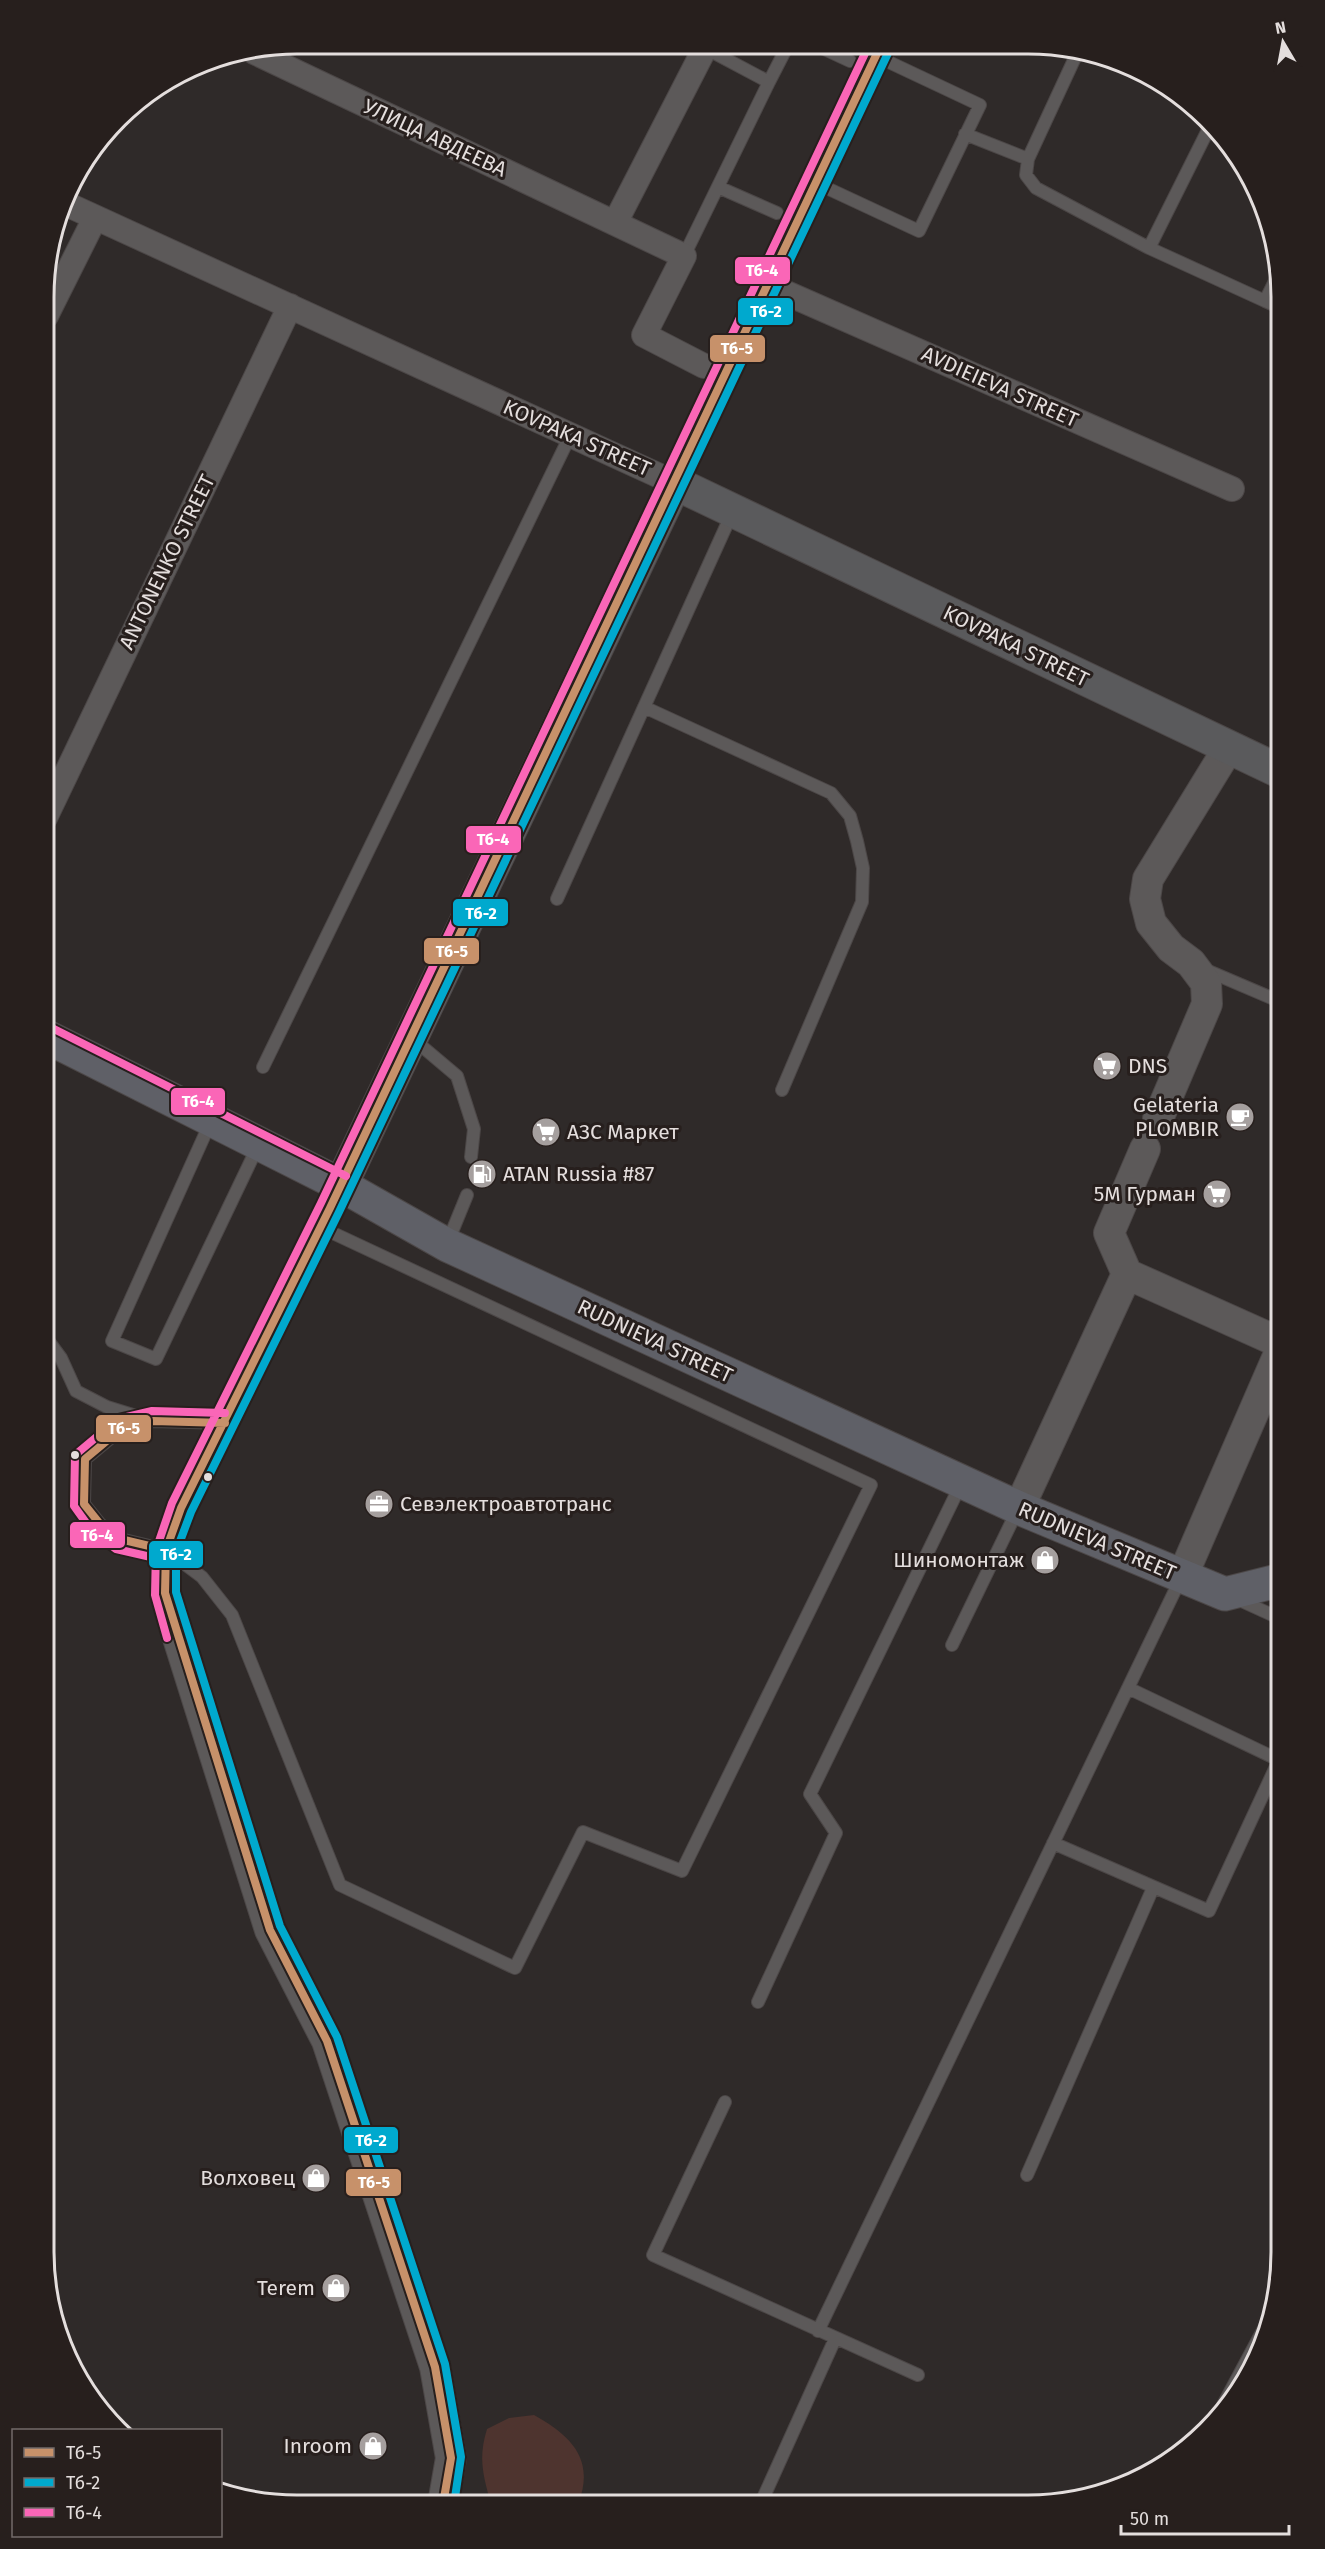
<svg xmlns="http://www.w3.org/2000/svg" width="1325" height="2549" font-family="'Fira Sans',sans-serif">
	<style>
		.green { fill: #4e342f }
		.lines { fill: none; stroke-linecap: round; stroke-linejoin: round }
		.service-casing { stroke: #4c4747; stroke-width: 14 }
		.minor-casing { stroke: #4c4747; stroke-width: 26 }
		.tertiary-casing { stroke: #4c4747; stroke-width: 32 }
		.secondary-casing { stroke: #4c4747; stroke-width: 35 }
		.primary-casing { stroke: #4c4747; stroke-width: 35 }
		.service { stroke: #5c5959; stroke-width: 12 }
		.minor { stroke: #5c5959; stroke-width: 24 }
		.tertiary { stroke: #5c5959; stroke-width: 30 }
		.secondary { stroke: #5a5a5c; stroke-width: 33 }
		.primary { stroke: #5f6067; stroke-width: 33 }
		.bus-1-casing { stroke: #271f1d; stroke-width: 12 }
		.bus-2-casing { stroke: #271f1d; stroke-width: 12 }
		.bus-3-casing { stroke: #271f1d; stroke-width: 12 }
		.bus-1 { stroke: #c7916a; stroke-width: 8 }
		.bus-2 { stroke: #00a9ce; stroke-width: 8 }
		.bus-3 { stroke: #fa66b7; stroke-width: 8 }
		.bus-dot { fill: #e4dedd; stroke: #271f1d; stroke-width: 2 }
		.labels { text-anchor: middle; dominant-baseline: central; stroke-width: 6; stroke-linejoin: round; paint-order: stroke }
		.street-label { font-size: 21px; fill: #e4dedd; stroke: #271f1d }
		.poi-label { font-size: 21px; fill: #e4dedd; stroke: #271f1d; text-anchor: end }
		.rim { fill: none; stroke: #e4dedd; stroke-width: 3 }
		.line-badge { stroke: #271f1d; stroke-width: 2 }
		.badge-label { font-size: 16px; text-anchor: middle; font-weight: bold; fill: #fff }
	</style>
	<rect width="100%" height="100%" fill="#2f2a29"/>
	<!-- green -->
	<path class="green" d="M534,2415C570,2435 596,2459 578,2504H491C483,2475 478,2458 487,2429L509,2418Z"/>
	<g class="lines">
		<!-- service casing -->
		<g class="service-casing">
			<path id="service" d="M820,47L850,61
				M1079,49L1028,159L1026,175L1036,188L1149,248L1265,301L1278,275
				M769,82L787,47
				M965,134L1028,159
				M816,183L919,231L980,105L876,56
				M718,187L777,213
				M1149,248L1211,124
				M684,256L769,82L705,48
				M1265,301L1281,308
				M644,707L831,793L850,816L857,841L863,868L862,902L782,1090
				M557,899L733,511
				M1206,970L1281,1002
				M412,1038L457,1076L474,1129L471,1157
				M263,1067L570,436
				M211,1121L112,1341L156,1359L258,1146
				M447,1244L467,1195
				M44,1335L61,1358L76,1391L107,1407L152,1421
				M225,1423L153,1421L121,1429L85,1459L84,1504L100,1524L120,1539L166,1550L202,1577L232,1615L340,1885L515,1968L583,1832L682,1871L871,1485L320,1227
				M1235,1598L1281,1619
				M952,1645L1018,1509
				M1128,1688L1281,1761
				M1053,1843L1209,1911L1279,1760
				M758,2002L836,1833L810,1794L962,1482
				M725,2102L653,2255L918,2375
				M1027,2175L1153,1888
				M818,2331L1181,1578
				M1216,2418L1270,2317
				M760,2505L835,2339"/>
		</g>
		<!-- minor casing -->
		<g class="minor-casing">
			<path id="minor" d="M254,52L684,256L644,335L704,366
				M64,203L675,483L880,47
				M615,223L705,48L701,46
				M768,285L1232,489
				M46,316L95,218
				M45,818L290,306
				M177,1635L165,1593L166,1550L181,1508L225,1423L341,1185"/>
		</g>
		<!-- tertiary casing -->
		<g class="tertiary-casing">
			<path id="tertiary" d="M1158,1119L1207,1004L1206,983L1191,963L1171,948L1151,923L1145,899L1148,879L1229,747
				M1127,1274L1109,1233L1145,1149
				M1019,1508L1127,1274L1281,1343
				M1182,1577L1281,1349
				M177,1635L270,1930L327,2041L435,2367L451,2458L443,2504"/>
		</g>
		<!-- secondary casing -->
		<g class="secondary-casing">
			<path id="secondary" d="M341,1185L675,483L1281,772"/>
		</g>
		<!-- primary casing -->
		<g class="primary-casing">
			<path id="primary" d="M45,1036L341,1185L447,1245L1019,1508L1225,1594L1281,1580"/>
		</g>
		<!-- service -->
		<use href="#service" class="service"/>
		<!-- minor -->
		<use href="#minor" class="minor"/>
		<!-- tertiary -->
		<use href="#tertiary" class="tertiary"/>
		<!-- secondary -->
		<use href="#secondary" class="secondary"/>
		<!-- primary -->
		<use href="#primary" class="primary"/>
		<!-- bus-1 casing -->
		<g class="bus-1-casing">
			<path id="bus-1" d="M166,1550L120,1539L100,1524L84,1504L85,1459L121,1429L153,1421L225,1423
				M443,2504L451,2458L435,2367L327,2041L270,1930L165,1593L166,1550L181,1508L330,1208L880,47"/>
		</g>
		<!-- bus-2 casing -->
		<g class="bus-2-casing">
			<path id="bus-2" d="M454,2504L461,2457L445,2364L337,2037L280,1926L176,1592V1552L191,1512L339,1212L889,51"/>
		</g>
		<!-- bus-3 casing -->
		<g class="bus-3-casing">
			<path id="bus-3" d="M50,1027L346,1176
				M164,1560L116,1549L92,1531L74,1506L75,1455L118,1419L152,1411L225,1413
				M167,1638L155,1595L156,1550L172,1503L321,1203L868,47"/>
		</g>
		<!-- bus-1 -->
		<use href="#bus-1" class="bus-1"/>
		<!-- bus-2 -->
		<use href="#bus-2" class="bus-2"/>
		<!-- bus-3 -->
		<use href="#bus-3" class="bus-3"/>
	</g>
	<!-- icons -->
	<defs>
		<g id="supermarket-disc" transform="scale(1.5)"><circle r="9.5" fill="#a59f9e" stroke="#271f1d"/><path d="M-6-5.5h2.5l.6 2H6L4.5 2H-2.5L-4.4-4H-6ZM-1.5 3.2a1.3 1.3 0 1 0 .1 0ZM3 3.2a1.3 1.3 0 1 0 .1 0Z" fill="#fff"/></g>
		<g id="cafe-disc" transform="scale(1.5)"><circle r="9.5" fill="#a59f9e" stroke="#271f1d"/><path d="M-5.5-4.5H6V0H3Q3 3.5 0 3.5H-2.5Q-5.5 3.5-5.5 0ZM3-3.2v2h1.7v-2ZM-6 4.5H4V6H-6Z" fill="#fff"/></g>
		<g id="fuel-disc" transform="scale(1.5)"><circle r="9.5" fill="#a59f9e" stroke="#271f1d"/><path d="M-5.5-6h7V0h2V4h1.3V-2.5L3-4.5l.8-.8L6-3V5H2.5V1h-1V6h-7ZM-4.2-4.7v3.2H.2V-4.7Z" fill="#fff"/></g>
		<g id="office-disc" transform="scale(1.5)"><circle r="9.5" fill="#a59f9e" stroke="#271f1d"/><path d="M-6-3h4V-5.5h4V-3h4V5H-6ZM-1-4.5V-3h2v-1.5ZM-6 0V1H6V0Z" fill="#fff"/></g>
		<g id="shop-disc" transform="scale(1.5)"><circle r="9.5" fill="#a59f9e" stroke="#271f1d"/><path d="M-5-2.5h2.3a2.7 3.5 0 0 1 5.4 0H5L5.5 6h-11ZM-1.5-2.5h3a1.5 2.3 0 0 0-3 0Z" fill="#fff"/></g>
	</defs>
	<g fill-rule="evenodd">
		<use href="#supermarket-disc" x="1107" y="1066"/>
		<use href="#cafe-disc" x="1240" y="1117"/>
		<use href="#supermarket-disc" x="546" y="1132"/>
		<use href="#fuel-disc" x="482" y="1174"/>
		<use href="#supermarket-disc" x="1217" y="1194"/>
		<use href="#office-disc" x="379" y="1504"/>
		<use href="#shop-disc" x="1045" y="1560"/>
		<use href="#shop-disc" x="316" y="2178"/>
		<use href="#shop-disc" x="336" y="2288"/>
		<use href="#shop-disc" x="373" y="2446"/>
	</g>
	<!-- markers -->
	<g class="bus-dot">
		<circle cx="75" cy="1455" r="5"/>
		<circle cx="208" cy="1477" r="5"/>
	</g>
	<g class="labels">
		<!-- street labels -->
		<g class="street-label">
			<text transform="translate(435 138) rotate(25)">УЛИЦА АВДЕЕВА</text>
			<text transform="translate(1000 387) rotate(24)">AVDIEIEVA STREET</text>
			<text transform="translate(577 438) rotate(24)">KOVPAKA STREET</text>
			<text transform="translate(167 562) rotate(-64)">ANTONENKO STREET</text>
			<text transform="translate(1016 646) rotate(26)">KOVPAKA STREET</text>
			<text transform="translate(655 1341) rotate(25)">RUDNIEVA STREET</text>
			<text transform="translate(1097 1541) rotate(23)">RUDNIEVA STREET</text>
		</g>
		<!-- poi labels -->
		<g class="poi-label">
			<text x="1128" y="1066" text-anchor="start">DNS</text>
			<text x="1219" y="1105">Gelateria<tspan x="1219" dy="24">PLOMBIR</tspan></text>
			<text x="567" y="1132" text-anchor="start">АЗС Маркет</text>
			<text x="503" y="1174" text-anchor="start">ATAN Russia #87</text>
			<text x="1196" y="1194">5М Гурман</text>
			<text x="400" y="1504" text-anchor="start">Севэлектроавтотранс</text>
			<text x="1024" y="1560">Шиномонтаж</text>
			<text x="295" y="2178">Волховец</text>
			<text x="315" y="2288">Terem</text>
			<text x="352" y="2446">Inroom</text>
		</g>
	</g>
	<!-- crop -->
	<path d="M0 0H1325V2549H0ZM297 54H1028A243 243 0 0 1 1271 297V2252A243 243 0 0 1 1028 2495H297A243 243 0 0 1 54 2252V297A243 243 0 0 1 297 54Z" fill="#271f1d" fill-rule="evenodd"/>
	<path class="rim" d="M297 54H1028A243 243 0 0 1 1271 297V2252A243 243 0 0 1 1028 2495H297A243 243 0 0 1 54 2252V297A243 243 0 0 1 297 54Z"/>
	<g class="line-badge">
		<rect x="734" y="256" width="57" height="29" rx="6" fill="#fa66b7"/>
		<rect x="737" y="297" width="57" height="29" rx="6" fill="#00a9ce"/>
		<rect x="709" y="334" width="57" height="29" rx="6" fill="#c7916a"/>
		<rect x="465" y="825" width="57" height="29" rx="6" fill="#fa66b7"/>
		<rect x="452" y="898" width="57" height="29" rx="6" fill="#00a9ce"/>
		<rect x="423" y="937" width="57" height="28" rx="6" fill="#c7916a"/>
		<rect x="170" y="1087" width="56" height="29" rx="6" fill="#fa66b7"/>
		<rect x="95" y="1414" width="57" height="29" rx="6" fill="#c7916a"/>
		<rect x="69" y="1521" width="57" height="28" rx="6" fill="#fa66b7"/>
		<rect x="148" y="1540" width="56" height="29" rx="6" fill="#00a9ce"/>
		<rect x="343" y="2126" width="56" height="28" rx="6" fill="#00a9ce"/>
		<rect x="345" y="2168" width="57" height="29" rx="6" fill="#c7916a"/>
	</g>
	<g class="badge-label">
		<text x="762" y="276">Тб-4</text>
		<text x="766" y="317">Тб-2</text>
		<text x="737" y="354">Тб-5</text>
		<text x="493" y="845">Тб-4</text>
		<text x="481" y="919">Тб-2</text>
		<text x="452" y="957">Тб-5</text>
		<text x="198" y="1107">Тб-4</text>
		<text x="124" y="1434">Тб-5</text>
		<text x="97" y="1541">Тб-4</text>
		<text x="176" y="1560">Тб-2</text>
		<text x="371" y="2146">Тб-2</text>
		<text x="374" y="2188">Тб-5</text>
	</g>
	<!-- legend -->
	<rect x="12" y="2429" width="210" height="108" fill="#271f1d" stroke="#736b6a" stroke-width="1.5"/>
	<rect x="24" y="2448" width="30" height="9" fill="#c7916a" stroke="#736b6a" stroke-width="1.5"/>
	<text x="66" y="2459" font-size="18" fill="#e4dedd">Тб-5</text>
	<rect x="24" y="2478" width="30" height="9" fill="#00a9ce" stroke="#736b6a" stroke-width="1.5"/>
	<text x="66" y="2489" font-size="18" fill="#e4dedd">Тб-2</text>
	<rect x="24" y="2508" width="30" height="9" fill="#fa66b7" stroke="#736b6a" stroke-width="1.5"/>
	<text x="66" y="2519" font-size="18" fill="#e4dedd">Тб-4</text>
	<!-- north arrow -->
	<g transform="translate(1283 42) rotate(350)" stroke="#271f1d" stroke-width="4.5" paint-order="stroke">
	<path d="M0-4.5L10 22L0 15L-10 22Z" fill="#e4dedd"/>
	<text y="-9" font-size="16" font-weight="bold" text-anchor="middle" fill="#e4dedd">N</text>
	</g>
	<!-- scale -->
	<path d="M1121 2525v9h168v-9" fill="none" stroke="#e4dedd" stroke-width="3"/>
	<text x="1130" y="2525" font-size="18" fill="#e4dedd" stroke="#271f1d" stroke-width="4.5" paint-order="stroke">50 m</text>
</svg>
